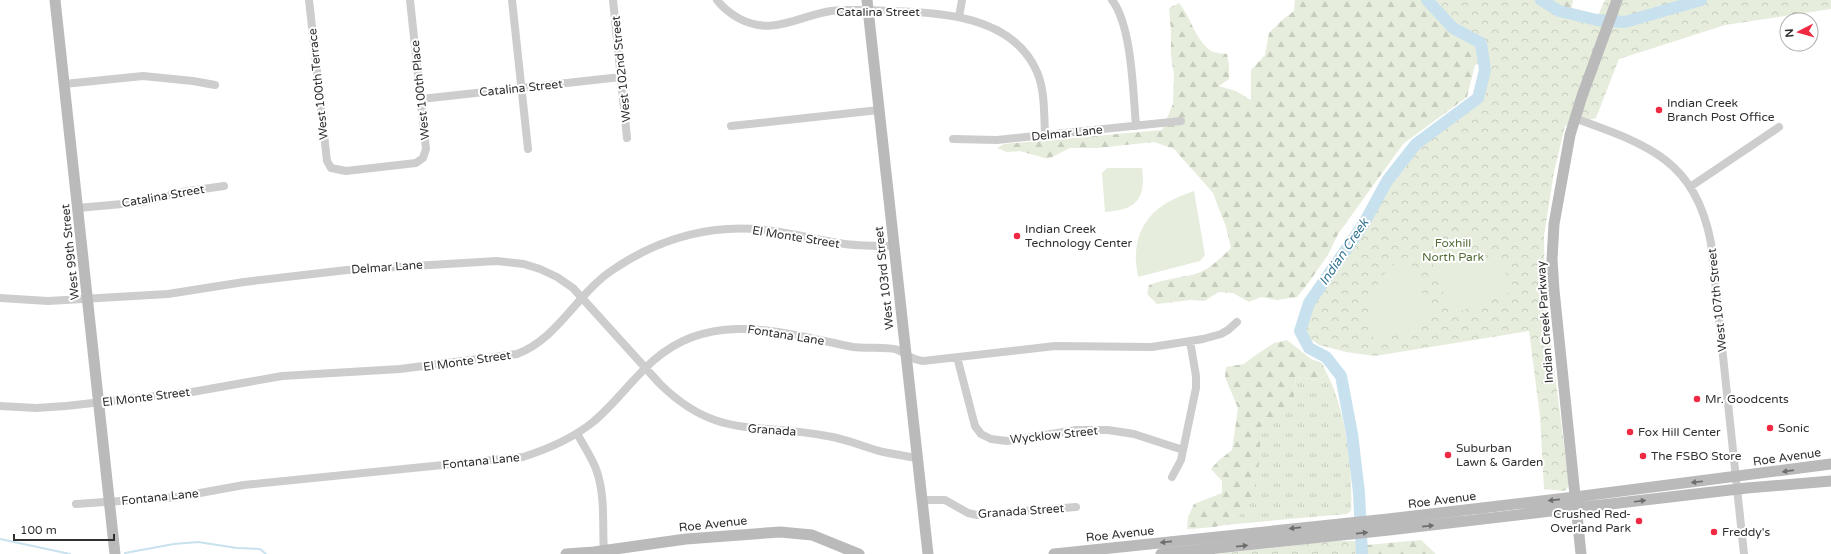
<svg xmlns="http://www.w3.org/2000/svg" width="1831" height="554" font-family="'Varela Round',sans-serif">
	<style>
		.grass { fill: url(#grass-tufts) }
		.forest { fill: url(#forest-firs) }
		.park { fill: url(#park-crowns) }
		.pitch { fill: #e6eddd }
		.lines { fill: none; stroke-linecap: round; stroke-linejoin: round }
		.stream { stroke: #c8e1ee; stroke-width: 2 }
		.river { stroke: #c8e1ee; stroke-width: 12 }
		.street { stroke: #cdcdcd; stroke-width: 8 }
		.secondary { stroke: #bababa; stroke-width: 11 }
		.oneway { fill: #6e6e6e }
		.poi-dot { fill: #ef2941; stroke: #fff; stroke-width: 1.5 }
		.labels { text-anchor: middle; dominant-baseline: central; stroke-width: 4; stroke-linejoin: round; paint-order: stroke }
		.street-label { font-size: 12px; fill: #303030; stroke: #fff }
		.poi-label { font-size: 12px; fill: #303030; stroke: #fff; text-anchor: start }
		.park-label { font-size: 12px; fill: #556e3a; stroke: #fff }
		.water-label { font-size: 13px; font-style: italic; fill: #387797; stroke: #fff }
	</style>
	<defs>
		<pattern id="grass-tufts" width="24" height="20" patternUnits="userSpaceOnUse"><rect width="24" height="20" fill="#e6eddd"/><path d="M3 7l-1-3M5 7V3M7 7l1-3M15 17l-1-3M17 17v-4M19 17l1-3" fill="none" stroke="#c6ccbe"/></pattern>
		<pattern id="forest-firs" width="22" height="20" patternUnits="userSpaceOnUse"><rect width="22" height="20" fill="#e6eddd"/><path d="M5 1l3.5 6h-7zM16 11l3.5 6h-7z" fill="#c6ccbe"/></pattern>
		<pattern id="park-crowns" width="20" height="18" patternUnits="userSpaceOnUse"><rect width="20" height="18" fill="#e6eddd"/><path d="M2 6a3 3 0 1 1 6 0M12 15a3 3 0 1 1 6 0" fill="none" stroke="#c6ccbe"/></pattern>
	</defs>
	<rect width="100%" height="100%" fill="#fff"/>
	<!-- grass -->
	<path class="grass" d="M1327,374C1346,410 1353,470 1351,511L1347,514L1223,525L1233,521L1256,478L1260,455V428L1265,416L1294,398L1296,377L1318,380Z"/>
	<!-- forest -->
	<path class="forest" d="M1295,0H1573L1568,29L1475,65L1467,97L1403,144L1338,234L1328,255L1309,282L1297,297L1277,300L1261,297L1249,302L1233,293L1219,292L1204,301L1190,300L1157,304L1147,294L1149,285C1165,279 1179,278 1195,274C1208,271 1222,257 1231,248L1226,227L1213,193L1174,149L1154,142L1097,148H1070L1048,159L1020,151L1007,152L997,148L1004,144L1162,130L1173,104L1174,74L1171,56V31L1169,8L1179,3C1191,17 1195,40 1211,51C1215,53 1222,53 1227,54L1229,65V79L1219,86L1236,91L1251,100V70L1265,55L1269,33L1282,20L1294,11Z
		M1287,340L1311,359L1322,363L1327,374L1318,380L1296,377C1294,395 1296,409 1278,420L1265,416C1258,432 1261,439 1260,455C1257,479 1252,517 1224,525C1213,528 1199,528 1187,529L1188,517L1194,504L1222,493V481L1211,469L1218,461L1232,450L1238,408L1225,377L1226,367L1244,364L1253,357L1274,343Z
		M1421,540L1436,554H1320L1323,549Z"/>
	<!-- park -->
	<path class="park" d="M1427,0H1541L1559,11L1596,20L1605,0H1831V9L1725,25L1619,59L1596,118L1565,126L1554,172L1544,236L1545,295L1569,485L1565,491L1544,489L1540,416L1529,331L1375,356L1346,352L1319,345L1300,331L1309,303L1363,225L1387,181L1416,144L1478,98L1485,70L1481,43L1453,28Z
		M1335,541H1357L1355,554H1216Z"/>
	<!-- pitch -->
	<path class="pitch" d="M1107,168H1142C1146,199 1137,210 1105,212L1102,173Z
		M1194,191L1205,255L1200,261L1138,277C1137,269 1135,260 1136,252C1139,216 1164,201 1194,191Z
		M1447,251C1469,250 1495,256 1508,276C1511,280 1513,286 1515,290L1456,313L1449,309L1430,256Z
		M1409,257L1431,316L1428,323L1374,341L1369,324V310L1380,278L1395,263Z"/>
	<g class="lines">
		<!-- stream -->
		<path class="stream" d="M0,539L70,554
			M125,553L174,544L198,542L237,548L260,549L266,554"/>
		<!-- river -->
		<path class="river" d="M1541,0L1559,11L1597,20L1625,22L1701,0
			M1362,554L1359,493L1352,434L1341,376L1326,357L1309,348L1300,331L1309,303L1363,225L1387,181L1416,144L1478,98L1485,70L1481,43L1453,28L1427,0"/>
		<!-- street -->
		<path class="street" d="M309,0L327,161L331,168L346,171L416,163L423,158L426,149L410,0
			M512,0L528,149
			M613,0L627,138
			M717,0C723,8 731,14 740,19C773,36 798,16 831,11C850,9 870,10 889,11C941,12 1013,16 1037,72C1045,90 1044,115 1045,135
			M1112,0C1132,26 1133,92 1136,126
			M959,17L962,0
			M64,84L143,76L193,81L215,85
			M421,99L621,77
			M1574,118C1646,144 1695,159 1711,243L1744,554
			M731,126L879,110
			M953,139L997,140L1181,121
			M1690,187L1779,127
			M78,208L144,202L182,192L224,186
			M0,298L48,301L168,294L244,282L347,270L497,261L524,264L540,269L557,277L573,288L660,384C718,441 758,422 827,436C847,439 864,447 883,452C894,454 905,456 916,458
			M957,357L975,426L981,434L991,439L1007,441L1076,430H1108L1134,434L1183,450
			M0,406L36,408L66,406L192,392L282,376L400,369L517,354C559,338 577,293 614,269C661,237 717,222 773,231C797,234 821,241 845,244C861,246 877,246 893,246
			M577,433C583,445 591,456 596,469C606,496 602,526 604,554
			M1172,477L1181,460L1196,388V376L1190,341
			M921,500H945L968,513L977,515L1076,507
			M76,504L178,497L244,485L523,457C548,449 572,439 593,422C615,404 632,379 654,360C713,308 786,334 853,347C865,349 889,346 898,350C909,355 909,359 923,361L1055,346L1152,347L1203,339L1221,334L1228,330L1237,322"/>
		<!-- secondary -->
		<path class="secondary" d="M55,0L115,554
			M867,0L928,554
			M566,554L594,552L686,539L780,532L812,535L859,554
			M1054,554L1388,519L1575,497L1831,464
			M1161,554L1389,530L1747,488L1831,481
			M1581,554L1554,290L1552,259L1554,224L1570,135L1582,96L1617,0"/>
	</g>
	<!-- one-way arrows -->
	<defs><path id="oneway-solid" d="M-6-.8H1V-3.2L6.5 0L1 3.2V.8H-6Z"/></defs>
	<g class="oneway">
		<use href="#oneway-solid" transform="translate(1788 471) rotate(172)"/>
		<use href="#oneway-solid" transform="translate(1697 482) rotate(173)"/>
		<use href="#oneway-solid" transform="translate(1554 500) rotate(174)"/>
		<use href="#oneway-solid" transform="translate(1640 501) rotate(-7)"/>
		<use href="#oneway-solid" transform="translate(1428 526) rotate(-6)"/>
		<use href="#oneway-solid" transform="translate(1295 528) rotate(174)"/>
		<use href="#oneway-solid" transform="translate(1362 533) rotate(-6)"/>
		<use href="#oneway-solid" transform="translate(1166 542) rotate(174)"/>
		<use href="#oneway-solid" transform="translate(1242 546) rotate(-6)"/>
	</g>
	<!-- markers -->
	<g class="poi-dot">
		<circle cx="1659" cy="110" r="4"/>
		<circle cx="1017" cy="236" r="4"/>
		<circle cx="1697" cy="399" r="4"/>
		<circle cx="1770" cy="428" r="4"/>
		<circle cx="1630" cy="432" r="4"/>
		<circle cx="1448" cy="455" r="4"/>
		<circle cx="1643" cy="456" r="4"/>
		<circle cx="1639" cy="521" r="4"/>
		<circle cx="1714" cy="532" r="4"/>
	</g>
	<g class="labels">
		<!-- street labels -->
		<g class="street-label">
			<text x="878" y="12">Catalina Street</text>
			<text transform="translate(621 69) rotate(-96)">West 102nd Street</text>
			<text transform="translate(318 84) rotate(-96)">West 100th Terrace</text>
			<text transform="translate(521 88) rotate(-6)">Catalina Street</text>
			<text transform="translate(420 90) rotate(-96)">West 100th Place</text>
			<text transform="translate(1067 133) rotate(-6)">Delmar Lane</text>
			<text transform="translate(163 196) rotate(-10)">Catalina Street</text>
			<text transform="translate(796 237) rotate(9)">El Monte Street</text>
			<text transform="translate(70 252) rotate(-96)">West 99th Street</text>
			<text transform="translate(387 267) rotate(-4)">Delmar Lane</text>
			<text transform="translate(884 278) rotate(-96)">West 103rd Street</text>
			<text transform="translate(1717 300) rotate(-96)">West 107th Street</text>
			<text transform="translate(1545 322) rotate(-94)">Indian Creek Parkway</text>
			<text transform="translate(786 335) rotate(9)">Fontana Lane</text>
			<text transform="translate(467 361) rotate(-8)">El Monte Street</text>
			<text transform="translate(146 397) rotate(-7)">El Monte Street</text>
			<text transform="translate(772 430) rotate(4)">Granada</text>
			<text transform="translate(1054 435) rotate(-6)">Wycklow Street</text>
			<text transform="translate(1787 457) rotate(-8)">Roe Avenue</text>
			<text transform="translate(481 461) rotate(-6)">Fontana Lane</text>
			<text transform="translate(160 497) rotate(-6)">Fontana Lane</text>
			<text transform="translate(1442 500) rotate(-7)">Roe Avenue</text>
			<text transform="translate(1021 511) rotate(-4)">Granada Street</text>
			<text transform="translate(713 524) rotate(-6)">Roe Avenue</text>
			<text transform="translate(1120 534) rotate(-6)">Roe Avenue</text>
		</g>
		<!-- poi labels -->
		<g class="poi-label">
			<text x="1667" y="103">Indian Creek<tspan x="1667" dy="14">Branch Post Office</tspan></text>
			<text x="1025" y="229">Indian Creek<tspan x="1025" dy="14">Technology Center</tspan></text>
			<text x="1705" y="399">Mr. Goodcents</text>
			<text x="1778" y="428">Sonic</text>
			<text x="1638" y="432">Fox Hill Center</text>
			<text x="1456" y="448">Suburban<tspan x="1456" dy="14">Lawn &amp; Garden</tspan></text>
			<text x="1651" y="456">The FSBO Store</text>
			<text x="1631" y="514" text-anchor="end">Crushed Red-<tspan x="1631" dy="14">Overland Park</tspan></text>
			<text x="1722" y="532">Freddy's</text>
		</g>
		<!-- park labels -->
		<g class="park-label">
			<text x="1453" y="243">Foxhill<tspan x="1453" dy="14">North Park</tspan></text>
		</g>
		<!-- water labels -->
		<g class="water-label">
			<text transform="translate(1344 252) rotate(-56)">Indian Creek</text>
		</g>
	</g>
	<!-- north arrow -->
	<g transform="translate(1799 32) rotate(264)"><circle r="19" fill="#ffffff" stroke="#acacac"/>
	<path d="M0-3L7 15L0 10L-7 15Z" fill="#ef2941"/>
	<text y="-6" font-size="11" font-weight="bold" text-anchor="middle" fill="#303030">N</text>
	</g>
	<!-- scale -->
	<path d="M14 534v6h100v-6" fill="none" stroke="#303030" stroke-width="2"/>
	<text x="20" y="534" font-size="12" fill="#303030" stroke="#ffffff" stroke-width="3" paint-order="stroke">100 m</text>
</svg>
